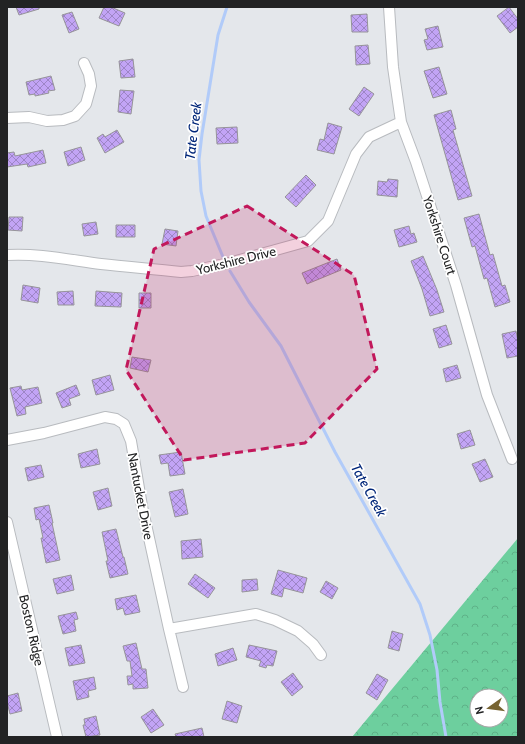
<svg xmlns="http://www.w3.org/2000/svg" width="525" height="744" font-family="Cabin,sans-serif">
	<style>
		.forest { fill: url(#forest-crowns); fill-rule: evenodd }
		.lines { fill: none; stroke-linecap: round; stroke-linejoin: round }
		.stream { stroke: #b1cbf9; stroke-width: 3 }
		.building { fill: url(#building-cross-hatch); stroke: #969499 }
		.minor-casing { stroke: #b8bbbf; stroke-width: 12 }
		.minor { stroke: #fff; stroke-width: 10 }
		.marked { fill: #c2185b; fill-opacity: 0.2; stroke: #c2185b; stroke-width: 3; stroke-dasharray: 8 5; stroke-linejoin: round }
		.labels { text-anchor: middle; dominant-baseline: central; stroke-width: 3.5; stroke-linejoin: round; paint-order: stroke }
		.street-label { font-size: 13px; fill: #222324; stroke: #fff }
		.water-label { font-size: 14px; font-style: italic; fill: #002679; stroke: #fff }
	</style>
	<defs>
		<pattern id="forest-crowns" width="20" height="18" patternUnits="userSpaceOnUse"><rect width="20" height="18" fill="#6dcf9e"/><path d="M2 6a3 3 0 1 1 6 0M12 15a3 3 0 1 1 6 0" fill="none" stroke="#5eb188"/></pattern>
		<pattern id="building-cross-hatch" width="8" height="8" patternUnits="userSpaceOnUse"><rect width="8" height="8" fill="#c2a4f5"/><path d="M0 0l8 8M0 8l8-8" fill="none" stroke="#9d85c6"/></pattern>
	</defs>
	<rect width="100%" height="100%" fill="#e4e7eb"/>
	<!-- forest -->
	<path class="forest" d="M518,538V737H352ZM477,696H501V720H477Z"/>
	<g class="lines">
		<!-- stream -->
		<path class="stream" d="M223,257L206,216L201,191L199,160L202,134L218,35L227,7
			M230,271L249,302L281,346L335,452L420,604L430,635L437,670L440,702L446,737"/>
	</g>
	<!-- building -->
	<path class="building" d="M16,7H39V9L19,15Z
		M104,7H111L125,13L119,26L99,18Z
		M509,7L518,19V27L510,33L497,16Z
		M72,12L79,29L69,33L62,15Z
		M367,14L368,32H352L351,15Z
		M438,26L443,47L427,50L424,40L428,39L425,29Z
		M368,45L370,64L356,65L355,46Z
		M133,59L135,77L121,78L119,61Z
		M439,67L447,94L433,98L424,71Z
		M51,76L55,90L48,91L49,93L35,96V94L29,95L26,82Z
		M364,87L374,94L359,116L349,109Z
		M120,90L134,91L131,114L118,112Z
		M451,110L456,129L453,130L472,196L458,200L434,115Z
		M328,123L342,127L334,154L317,150L320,139L324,140Z
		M237,127L238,143L217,144L216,128Z
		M117,130L124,142L105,153L97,138L103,134L105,137Z
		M81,147L85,160L68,166L64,152Z
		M43,150L46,163L28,167L27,164L7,167V153L14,152L15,156Z
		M306,175L316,185L296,207L285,197Z
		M388,179L398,180L397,197L377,195L378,181L387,182Z
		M479,214L490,255L493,254L502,286L505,285L510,302L495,307L487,278L484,279L475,246L472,247L464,218Z
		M9,217H23L22,231L8,230Z
		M96,222L98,234L84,236L82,224Z
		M116,225H135V237H116Z
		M409,226L411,234L414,233L417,242L399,247L394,230Z
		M165,229L178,231L176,246L162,244Z
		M423,256L437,290L444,312L430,316L422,289L411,261Z
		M337,259L341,270L307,284L302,273Z
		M23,285L40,288L38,303L21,300Z
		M73,291L74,305H58L57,292Z
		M96,291L122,293L121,307L95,306Z
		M139,293H151V308H139Z
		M446,325L452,344L439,348L433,329Z
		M516,331L518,341V356L507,358L502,334Z
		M132,357L151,360L148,372L130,368Z
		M457,365L461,378L446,382L443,369Z
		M110,375L114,390L96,395L92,380Z
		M76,385L80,395L69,399L71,405L62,408L56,393Z
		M21,386L22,390L38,387L42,403L25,407L26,414L17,416L10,388Z
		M470,430L475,445L461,449L457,434Z
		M97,449L100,464L81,468L78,454Z
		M181,452L185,474L170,476L168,463L161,464L159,455Z
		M485,459L493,477L480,482L472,464Z
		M41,465L44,477L28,481L25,468Z
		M108,488L112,506L98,510L93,492Z
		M183,489L188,514L175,517L169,492Z
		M49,505L53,523H52L60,560L46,563L41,538H43L39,519L36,520L34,508Z
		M116,529L123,557H124L128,574L110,578L106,561H108L102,532Z
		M201,539L203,557L182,559L181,541Z
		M278,570L307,578L303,593L284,588L282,597L271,594Z
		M195,574L215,588L208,598L188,584Z
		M71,575L74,590L57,594L53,579Z
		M257,579L258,590L242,592V580Z
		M326,581L338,588L332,599L320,592Z
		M136,595L140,612L125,615L123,608L117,610L115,599Z
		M76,612L78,619L74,620L76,631L63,634L58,616Z
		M392,631L403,634L399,651L388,648Z
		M136,643L142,669H146L148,688L133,689V684L128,685L127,676H132L130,661H127L123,646Z
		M81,645L85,663L69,666L65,648Z
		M249,645L277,651L273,666L267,665L266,668L259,666L261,661L246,657Z
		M233,648L237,660L218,666L215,654Z
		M293,673L303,687L292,696L281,682Z
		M377,674L388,680L377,700L366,693Z
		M94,677L96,689L88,691L89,697L77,700L73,681Z
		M18,693L22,711L10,714L7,702V696Z
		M227,701L242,706L237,723L222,719Z
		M153,709L164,725L151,733L141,717Z
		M96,716L100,735L86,737L83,725H85L84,719Z
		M202,728L204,737H176L175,734Z"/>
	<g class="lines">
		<!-- minor casing -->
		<g class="minor-casing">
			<path id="minor" d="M389,7L393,67L401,122L416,162L456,285L487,395L512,459
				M7,118L29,117L47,121L63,120L75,116L86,104L91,86L89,74L84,63
				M7,255C38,253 70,260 101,264C128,267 154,269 181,272L192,271L229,263L308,241L328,221L356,154L369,137L401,122
				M7,440L44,433L105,417L116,419L124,424L131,441L142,506L169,629L183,687
				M7,522L57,737
				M169,629L256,614L275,620L298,631L313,644L321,655"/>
		</g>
		<!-- minor -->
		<use href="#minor" class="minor"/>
	</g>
	<!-- marked area -->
	<path class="marked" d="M247,206L354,275L377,369L305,443L184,460L126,370L154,249Z"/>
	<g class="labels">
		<!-- street labels -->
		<g class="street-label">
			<text transform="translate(440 235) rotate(72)">Yorkshire Court</text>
			<text transform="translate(236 260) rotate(-14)">Yorkshire Drive</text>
			<text transform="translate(141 496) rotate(79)">Nantucket Drive</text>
			<text transform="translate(32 630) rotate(77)">Boston Ridge</text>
		</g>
		<!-- water labels -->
		<g class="water-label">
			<text transform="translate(193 131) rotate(-83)">Tate Creek</text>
			<text transform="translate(369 490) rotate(61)">Tate Creek</text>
		</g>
	</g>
	<!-- border -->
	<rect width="525" height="744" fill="none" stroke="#222324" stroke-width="16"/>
	<!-- north arrow -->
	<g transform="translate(489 708) rotate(256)"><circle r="19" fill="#ffffff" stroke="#a7a7a7"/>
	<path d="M0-3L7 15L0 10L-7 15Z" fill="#776432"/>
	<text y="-6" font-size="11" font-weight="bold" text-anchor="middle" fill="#222324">N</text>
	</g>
</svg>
